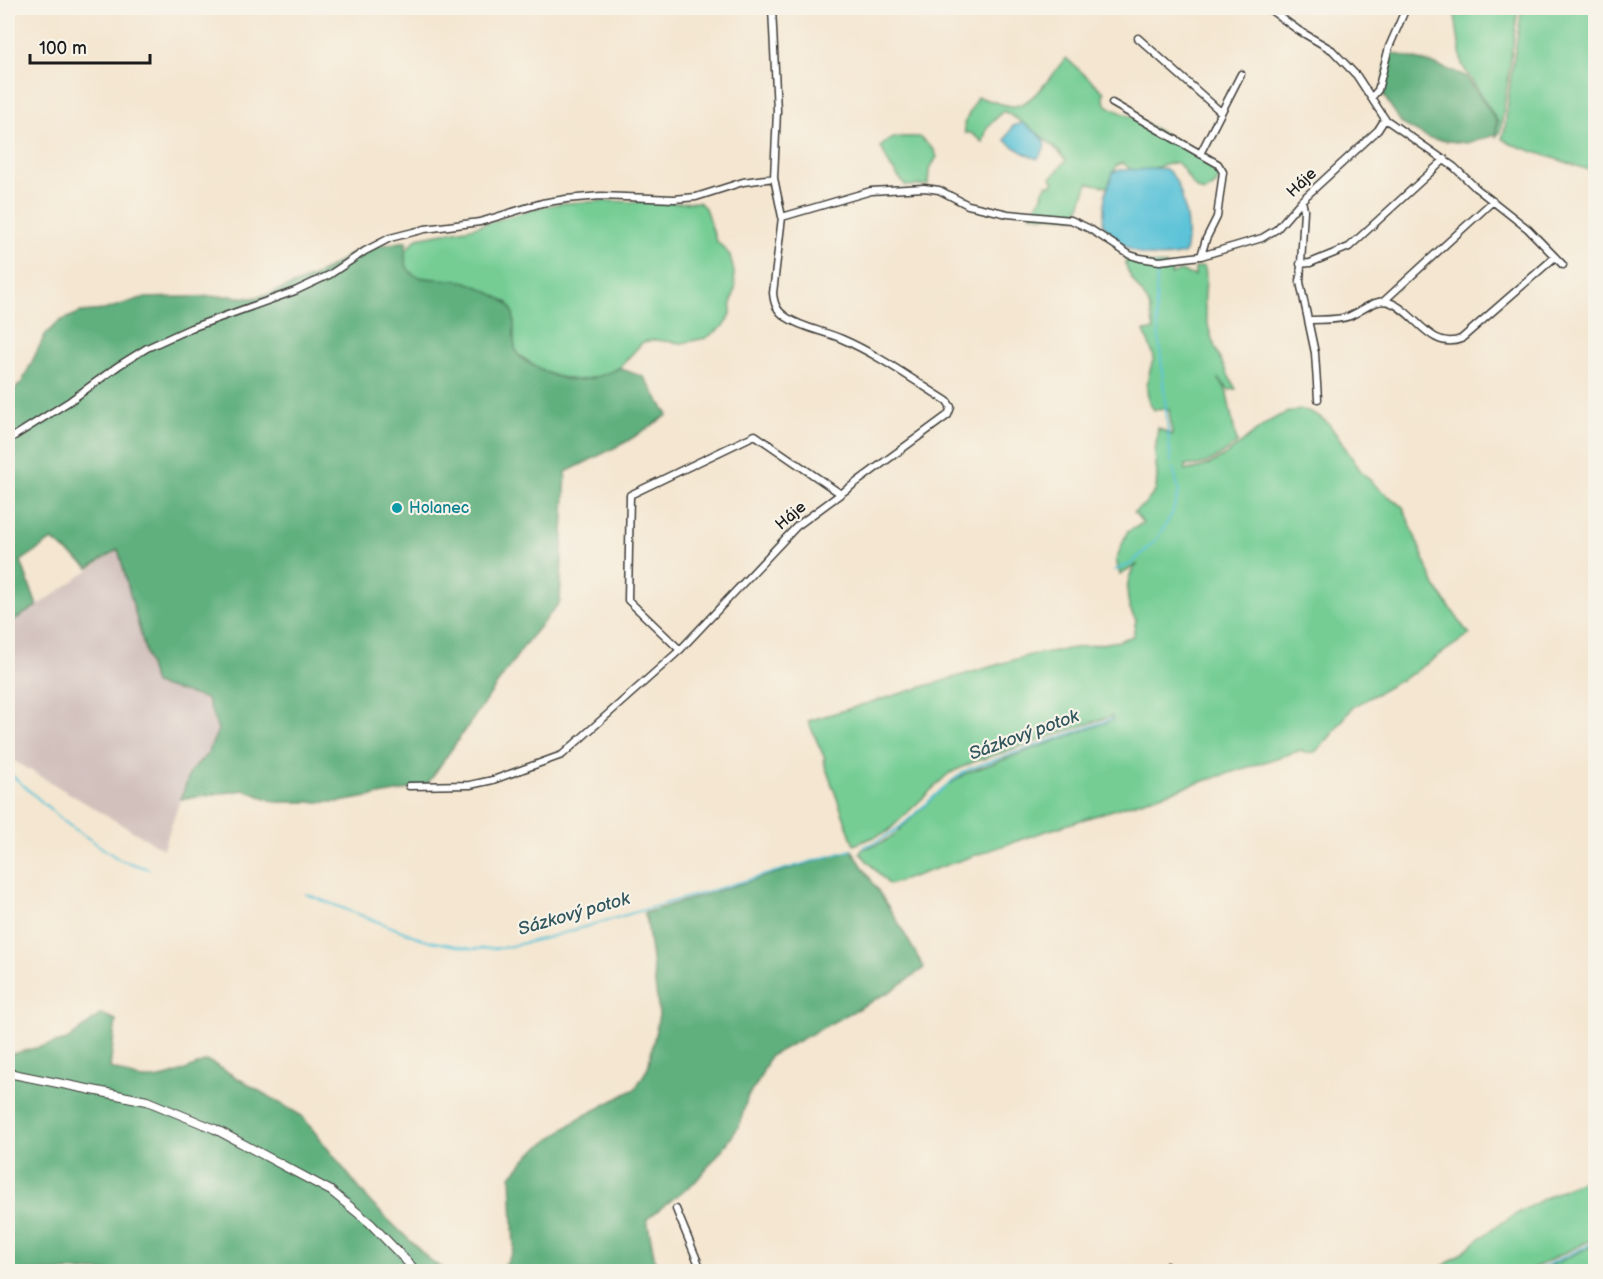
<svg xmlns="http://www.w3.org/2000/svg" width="1603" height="1279" font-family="'Balsamiq Sans',sans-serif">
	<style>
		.industrial { fill: #d1c0bc }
		.green { fill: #75cd94; stroke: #487458; stroke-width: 1.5 }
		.forest { fill: #60b07e; stroke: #3e664d; stroke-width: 1.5 }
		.water { fill: #5bc3d8; stroke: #3c707a; stroke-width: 1.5 }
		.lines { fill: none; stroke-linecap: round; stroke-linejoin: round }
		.stream { stroke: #5bc3d8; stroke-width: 2 }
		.minor-casing { stroke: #3c3a37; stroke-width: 9 }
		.tertiary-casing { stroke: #3c3a37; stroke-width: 10 }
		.minor { stroke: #fff; stroke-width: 6 }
		.tertiary { stroke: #fff; stroke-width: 8 }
		.culture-dot { fill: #0f9aa8; stroke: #f7f3e8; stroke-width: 2 }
		.labels { text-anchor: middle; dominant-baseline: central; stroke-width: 4.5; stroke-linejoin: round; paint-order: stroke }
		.street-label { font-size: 16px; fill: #1c1c1c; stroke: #f7f3e8 }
		.culture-label { font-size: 16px; fill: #0d838f; stroke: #f7f3e8; text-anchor: start }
		.water-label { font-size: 18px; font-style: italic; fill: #32565e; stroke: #f7f3e8 }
	</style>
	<rect width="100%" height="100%" fill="#f7f3e8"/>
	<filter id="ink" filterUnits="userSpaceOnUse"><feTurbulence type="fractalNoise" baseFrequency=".0167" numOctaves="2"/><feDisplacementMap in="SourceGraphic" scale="12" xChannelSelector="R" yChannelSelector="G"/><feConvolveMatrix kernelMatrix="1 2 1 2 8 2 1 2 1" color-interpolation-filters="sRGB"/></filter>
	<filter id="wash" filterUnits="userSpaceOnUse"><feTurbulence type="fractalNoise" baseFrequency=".008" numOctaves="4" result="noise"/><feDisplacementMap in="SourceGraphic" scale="24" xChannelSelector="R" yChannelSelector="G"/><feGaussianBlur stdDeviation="1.35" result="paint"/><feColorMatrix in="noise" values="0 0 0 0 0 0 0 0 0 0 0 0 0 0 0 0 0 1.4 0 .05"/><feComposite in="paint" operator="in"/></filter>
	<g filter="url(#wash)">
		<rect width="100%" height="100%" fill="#f4e6d0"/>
		<!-- industrial -->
		<path class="industrial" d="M119,549L154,684L207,699L218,730L208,753L190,772L163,849L8,757V624L55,594Z"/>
		<!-- green -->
		<path class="green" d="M1454,8H1518L1502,122L1500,132L1496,137L1498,122L1462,65Z
			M1522,8H1595V172L1511,144L1502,139L1505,128L1511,76Z
			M1066,58L1104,92C1103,97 1103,101 1107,105C1114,111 1127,114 1136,119C1149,125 1210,159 1216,168C1224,180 1214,188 1204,192C1188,187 1188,170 1176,162L1143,171L1131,170L1123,163L1116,166L1108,187L1088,183L1076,218L1030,215L1043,195L1042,193L1047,184L1050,186L1054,182L1051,178L1066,160C1049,140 1027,124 1003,111L987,128L983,142L971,133H965L964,124L977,97C989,99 1002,106 1014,106C1032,106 1054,71 1066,58Z
			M920,137L934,150L937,157L929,170L928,185L906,186L890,166L881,147C890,134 906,137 920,137Z
			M606,201L671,203L699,202L705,208L716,240L730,255L734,272L735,289L731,305V314L724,326L706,338L682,343L654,340L643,342L619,368L596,379L576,380L549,375L517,354L513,341V314L508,303L466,282L417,277L408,270L404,264L403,256L407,249L417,238L471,228L540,207L563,203Z
			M1126,257L1142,263L1166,265L1172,270L1171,275L1180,271L1195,276V268L1204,266C1209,276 1203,294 1205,307C1208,337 1221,363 1236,389L1229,390L1218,378L1226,389L1237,443C1222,455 1205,468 1185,465V470C1233,468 1258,413 1300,410C1310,409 1322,418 1329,424L1361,471L1378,488L1403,507L1435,586L1465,629L1470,634L1413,673L1353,707L1328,739L1315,752L1304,753L1302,750L1037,834L889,885L860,853L861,850L883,842L894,835L943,788L966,773L1113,720L1112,716L973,762L948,774L887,832L854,845L823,760L825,759L808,721L1030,655L1119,641L1133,636L1136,620C1125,605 1123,577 1138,564L1120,575L1116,560L1127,532L1143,523L1134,512L1146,503L1156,490L1157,475L1155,453L1158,428L1172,435L1169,409L1154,410C1142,394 1148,375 1154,357L1144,331L1154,330C1152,321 1151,309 1147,301C1140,289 1123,272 1126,257Z
			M1595,1175V1238L1528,1271H1435C1453,1261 1467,1248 1483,1236C1518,1210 1556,1192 1595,1175Z
			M1595,1244V1271H1538H1540Z"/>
		<!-- forest -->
		<path class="forest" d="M1388,52L1431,63L1466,76L1497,121L1496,135L1467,143L1430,139L1402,124L1384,96V77Z
			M407,241C396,291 435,274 466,282C479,286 492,294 503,300C521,310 510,335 516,351C518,357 526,362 533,365C565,385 585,384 619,368L644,377L668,415L626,442L566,472L560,602L526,643L428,783L402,791L340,802H276L244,790L181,799L190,772L208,753L218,730L207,699L154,684L118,549L89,568L52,540L21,561L37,606L8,624V396L22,382L45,335L58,322L81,312L104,310L142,298L230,296L252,298L269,294L316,276L359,249Z
			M852,850L898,922L924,968L891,991L770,1056L758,1082L748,1096L739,1126L726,1145L696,1181L647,1219L657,1271H491L506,1264L514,1249L511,1176L530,1154L578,1119L635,1089L648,1068L659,1015L647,921L644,913Z
			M101,1014L116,1020L110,1068C120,1070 127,1076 137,1078C162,1083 184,1070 206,1061L212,1063L302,1116L371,1203L433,1263L449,1271H8V1053L12,1054L67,1040Z"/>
		<!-- water -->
		<path class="water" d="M1023,123C1039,135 1055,140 1037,159L1022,152L1005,140L1013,126Z
			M1154,168L1166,169C1184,181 1192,235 1184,254C1148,262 1126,253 1103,224L1105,196L1113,172C1127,167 1139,172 1154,168Z"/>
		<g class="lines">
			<!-- stream -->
			<path class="stream" d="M1157,265L1156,307L1171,462
				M1115,570L1131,564L1156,540L1171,516L1179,491L1173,467
				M8,772L66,823L120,860L149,869
				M863,847C906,834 931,791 969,769L1112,719
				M306,894L425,940L472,949L502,948L546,938L851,850
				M1534,1272L1596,1241"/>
		</g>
	</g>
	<g filter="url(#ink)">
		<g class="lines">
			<!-- minor casing -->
			<g class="minor-casing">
				<path id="minor" d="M1268,8L1298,30L1332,50L1357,76L1385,119L1454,167L1476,188L1528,229L1563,265
					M1138,38L1221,112
					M1372,97L1378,90L1389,47L1406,8
					M1112,103L1218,164L1223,172L1217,217L1206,239L1201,256
					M1200,154L1241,74
					M1302,200L1304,210L1300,282L1315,353L1318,399
					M782,217L871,191L924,188L939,190L968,205L1008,214L1071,220L1090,229L1130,255L1140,258L1160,261L1201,256L1262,238L1277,229L1302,200L1378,130L1385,119
					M1300,264L1310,263L1349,247L1445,159
					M1384,301L1493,201
					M1308,320C1321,319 1337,321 1350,316C1362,311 1376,298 1389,302C1415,311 1430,351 1461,339L1555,257
					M8,440L70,401L118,366L147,348L191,328L295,291L329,275L365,251L390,238L425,229L480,222L542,203L566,199L601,196L674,199L696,197L743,182L774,178
					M680,650L628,600L630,495L755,435L841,494
					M409,786L470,785L493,780L562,755L680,650L797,526L948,415L951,407L947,401C913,380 879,355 842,339C824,331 802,328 786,317C777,311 774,304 773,293L782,217L774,178L777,111L772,8
					M676,1209L702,1272
					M1160,1272L1166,1266"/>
			</g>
			<!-- tertiary casing -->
			<g class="tertiary-casing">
				<path id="tertiary" d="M8,1073L147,1101L215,1129L331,1191L370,1223L417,1272"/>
			</g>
			<!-- minor -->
			<use href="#minor" class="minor"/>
			<!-- tertiary -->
			<use href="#tertiary" class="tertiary"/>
		</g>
	</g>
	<!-- markers -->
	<circle class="culture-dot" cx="397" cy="508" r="6"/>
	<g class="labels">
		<!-- street labels -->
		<g class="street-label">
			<text transform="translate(1302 183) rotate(-44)">Háje</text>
			<text transform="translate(791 516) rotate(-41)">Háje</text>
		</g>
		<!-- culture labels -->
		<g class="culture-label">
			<text x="409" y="508">Holanec</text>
		</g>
		<!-- water labels -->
		<g class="water-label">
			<text transform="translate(1024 735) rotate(-20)">Sázkový potok</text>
			<text transform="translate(574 914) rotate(-16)">Sázkový potok</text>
		</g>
	</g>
	<!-- margin -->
	<rect width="1603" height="1279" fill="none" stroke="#f7f3e8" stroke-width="30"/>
	<!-- scale -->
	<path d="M30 54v9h120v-9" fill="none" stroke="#1c1c1c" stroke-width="3"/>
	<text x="39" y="54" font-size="18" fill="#1c1c1c" stroke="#f7f3e8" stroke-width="4.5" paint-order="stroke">100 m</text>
</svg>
